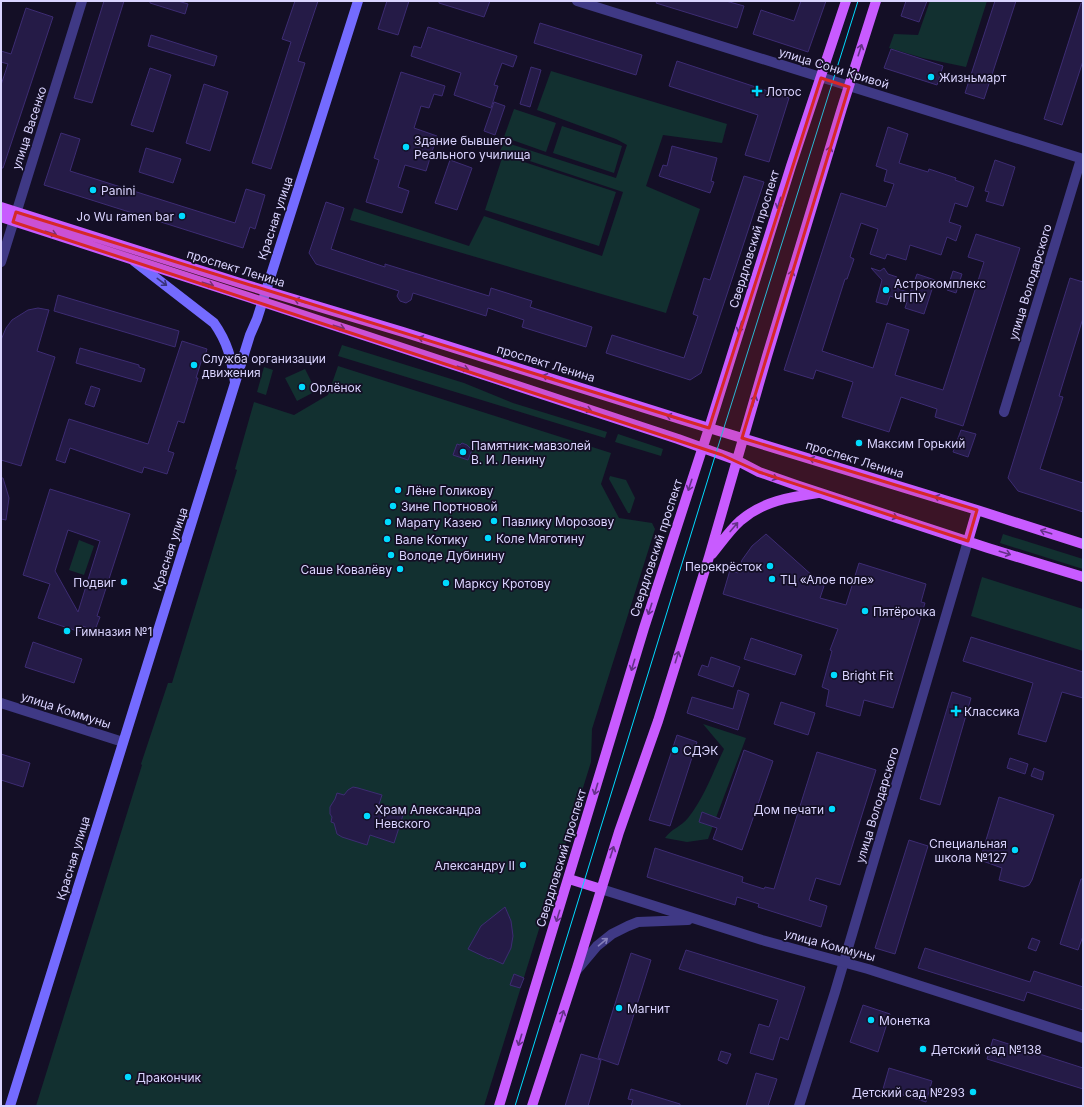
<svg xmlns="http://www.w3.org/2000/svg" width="1084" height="1107" font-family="Inter,sans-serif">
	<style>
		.green { fill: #123030 }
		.building { fill: #251b47; stroke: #3d2c73; fill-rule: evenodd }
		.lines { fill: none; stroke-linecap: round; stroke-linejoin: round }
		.minor { stroke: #3f3985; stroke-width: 10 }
		.tertiary { stroke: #3f3985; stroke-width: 10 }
		.secondary { stroke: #746bff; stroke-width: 10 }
		.primary { stroke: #c85bff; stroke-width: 10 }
		.tram { stroke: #00dbff; stroke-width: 1 }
		.oneway { stroke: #653188 }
		.oneway2 { stroke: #3a347d }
		.oneway3 { stroke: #857fbc }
		.marked { fill: #d62828; fill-opacity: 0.2; stroke: #d62828; stroke-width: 3; stroke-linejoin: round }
		.poi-dot { fill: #00dbff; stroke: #140f26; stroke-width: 1.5 }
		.labels { text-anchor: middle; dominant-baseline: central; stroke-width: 3.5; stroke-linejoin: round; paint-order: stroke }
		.street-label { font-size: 12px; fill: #dad4ff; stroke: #140f26 }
		.poi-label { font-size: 12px; fill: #dad4ff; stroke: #140f26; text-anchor: start }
	</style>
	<rect width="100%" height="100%" fill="#140f26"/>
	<!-- green -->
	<path class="green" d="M930,1H987L966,67L923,58L889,48L894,34L918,35Z
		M551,71L727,124L722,143L663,135L646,186L700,209L666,313L350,220L354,208L469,246L484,216L602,256L623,192L500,151L504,142L616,178L627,145L616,139L537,110Z
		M514,109L556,123L546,152L504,137Z
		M562,126L622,146L614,173L553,153Z
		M503,155L616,192L599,246L485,210Z
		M342,345L464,383L513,403L607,432L605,438L338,356Z
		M338,366L611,453L601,484L619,518L652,523L655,529L592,729L591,762L484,1106H36L142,765L141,764L168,683H172L237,470L235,469L254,402L294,415L328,395Z
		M264,367L273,370L266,395L257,392Z
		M305,369L316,391L297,401L285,378Z
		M618,434L663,449L661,456L615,442Z
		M610,476L626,480L635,498L630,513H628L609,479Z
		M1003,534L1083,559V569L1000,543Z
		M79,540L94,546L84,575L69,570Z
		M982,577L1083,609V651L971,616Z
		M703,724L746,738L708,839L687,842L665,838C671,829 682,826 688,818C704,798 713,772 724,749Z"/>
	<!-- building -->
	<path class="building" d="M104,1H124L92,103L74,98Z
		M150,1H178L188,4L185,14L150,3Z
		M295,1H318L298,61L305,63L271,169L252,163L291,42L282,39Z
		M387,1H409L398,35L378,29Z
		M439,1H490L484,17L439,3Z
		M657,1H726L744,6L737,28L656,3Z
		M801,1H826L808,52L753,34L761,10L794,21Z
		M906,1H927L919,22L901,16Z
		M995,1H1016L984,99L965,93Z
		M1081,3H1083V61L1062,125L1044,119Z
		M26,8L53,17L3,168H1V85L8,64L1,62V51L11,54Z
		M540,23L642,55L636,75L534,43Z
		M428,27L517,56L513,67L502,63L494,85L498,86L491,108L454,95L461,73L411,56L414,46L421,48Z
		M151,35L217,56L214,66L148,46Z
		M891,49L943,66L937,85L884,68Z
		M677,61L789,98L769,162L745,155L758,115L669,86Z
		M531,67L541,70L530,107L520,104Z
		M150,68L171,75L153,132L131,125Z
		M401,72L445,86L442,96L434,94L429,108L421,106L414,128L437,136L426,171L405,165L398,187L409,191L402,213L366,202L379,160L374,158Z
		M204,84L228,92L210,151L186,143Z
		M494,102L505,106L495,135L484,131Z
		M888,127L908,134L899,163L928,172L929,169L956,178L955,180L974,187L967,207L955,203L949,222L961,226L956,241L947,237L941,255L910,245L906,260L887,254L885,259L870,254L878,229L861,223L850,257L854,259L847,279H845L822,351L873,368L887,323L909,330L895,375L943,390L984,262L968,257L976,234L1020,248L963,426L935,417L937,409L901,397L889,432L842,417L853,382L816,370L813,379L784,370L841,193L886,207L894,184L884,181L887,170L876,166Z
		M61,133L80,139L70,171L235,223L246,189L265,195L255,229L250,227L243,248L44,185Z
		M672,146L717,158L711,181L714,182L710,193L659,176L663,165L667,166Z
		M146,148L181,159L173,183L139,172Z
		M450,160L472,168L457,210L435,203Z
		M995,160L1015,167L1003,206L986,201L989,192L985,191Z
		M744,176L764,182L701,373L690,380L606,353L612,335L684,358L698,316L693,314L704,278L710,280Z
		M326,202L344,208L331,249L385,267V264L489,296L491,288L532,301L530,307L592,327L586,347L522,327L524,320L488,308L486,316L413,293L411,300L406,303L400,301L397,296L399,291L316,264L309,253Z
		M871,268L880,271L884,268L888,274L897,277L894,285L896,288L910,293L917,274L935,280L924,314L905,308L907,302L890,296L887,305L876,302L882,280Z
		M953,271L962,274L956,293L947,290Z
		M1070,278L1083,282V318L1059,396L1063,397L1040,469L1083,483V512L1018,491L1008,478Z
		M58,295L179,331L175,347L54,311Z
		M38,308L49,310L37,351L55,357L21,466L1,460V340L6,328L12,320L28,310Z
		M182,341L207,349L204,360L202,359L196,378H198L184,423L178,421L168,451L174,453L167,474L144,467L142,473L70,448L65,463L56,460L69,419L148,444Z
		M80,348L139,365V367L145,369L141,382L76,363Z
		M91,386L100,389L94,407L85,404Z
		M961,430L976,434L968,457L953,452Z
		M462,443L467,445L472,450L468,460L453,455L457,444L460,445Z
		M1,478H3L9,498L6,520L1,519Z
		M50,489L130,514L97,616L100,617L95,630L82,626L80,631H77L38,618L50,584L23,575ZM68,530L100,541L78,612L55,571Z
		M766,534L824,586L820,598L846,605L859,563L926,584L921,602L925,603L893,708L864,700L860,716L826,706L829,690L822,687L832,651L830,650L838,629L723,594L730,570L738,573L742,560L752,546Z
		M971,637L1083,672V698L1062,692L1046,742L1018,734L1033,683L963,661Z
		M751,638L802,655L795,675L744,659Z
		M33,642L82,659L74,683L25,667Z
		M711,657L740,667L733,687L698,675L702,665L708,667Z
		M738,690L749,694L738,730L687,713L692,697L733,709Z
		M952,692L971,698L940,805L920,799Z
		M781,702L815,713L808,735L774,724Z
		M677,735L697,742L670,826L649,820Z
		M744,750L773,761L742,850L713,839L717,828L699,822L702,812L720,819Z
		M817,752L876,770L840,885L816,878L809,900L827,906L821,927L758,907L759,904L737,897L735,905L647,877L655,848L743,877L742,882L764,889L765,887L774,889Z
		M1,754L30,763L23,787L1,780Z
		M1010,758L1028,764L1025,774L1007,768Z
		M1034,768L1044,772L1042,780L1031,776Z
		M353,787L358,788L382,795L379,804L404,812L394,843L370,835L367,845L342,837L337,834L334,823L331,822L332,817L330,814V807L335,799L337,793L344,795L348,790Z
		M999,797L1054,815L1032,880L1029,885L1024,887L999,880L1002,868L980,860Z
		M909,840L928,846L895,954L875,948Z
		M1081,879H1083V936L1078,950L1060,944Z
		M505,907L511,921L513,936L511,948L503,964L490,958L489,959L468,949L481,926Z
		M1032,938L1040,941L1036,951L1028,948Z
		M925,948L1030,982L1034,971L1083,987V1010L1027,992L1024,1001L918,968Z
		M686,950L805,987L788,1040L780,1037L773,1060L750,1053L759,1024L769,1027L778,1000L679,969Z
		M631,953L651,960L618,1065L598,1058Z
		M514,974L524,978L520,988L510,985Z
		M863,1005L890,1014L878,1052L850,1042Z
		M993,1039L1083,1068V1089L987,1059Z
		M721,1051L731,1054L727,1064L718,1060Z
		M581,1054L601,1060L598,1072L588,1106H565Z
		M889,1068L932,1081L926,1102L883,1089Z
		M756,1073L777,1079L768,1106H746Z
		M631,1089L680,1104V1106H631L633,1100L628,1099Z"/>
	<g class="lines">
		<!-- minor -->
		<path class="minor" d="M1,262L82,1
			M1004,412L1081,159
			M1,703L123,742
			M799,1106L835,992L968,541"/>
		<!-- tertiary -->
		<path class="tertiary" d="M577,1L1083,159
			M601,889L762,940L868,969L1083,1038
			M576,971L597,946L612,934L628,926L638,922L688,920"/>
		<!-- secondary -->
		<path class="secondary" d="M134,261L214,323C228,343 231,358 235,382
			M10,1106L250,335L257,319L358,1"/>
		<!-- primary -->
		<path class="primary" d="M1,207L240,283L403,332L683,420L977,510L1083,544
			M1,217L251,298L678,439L736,460L759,472L796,485L988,548L1083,577
			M968,541L977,510
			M712,554C721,543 730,530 740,521C763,501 790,497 818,493
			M569,879L601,889
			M499,1106L644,628L709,428L791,166L846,1
			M532,1106L576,971L619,832L658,721L709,557L767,356L842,108L876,1"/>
		<!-- tram -->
		<path class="tram" d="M515,1106L716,453L858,1"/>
	</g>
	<!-- one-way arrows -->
	<defs><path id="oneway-shaft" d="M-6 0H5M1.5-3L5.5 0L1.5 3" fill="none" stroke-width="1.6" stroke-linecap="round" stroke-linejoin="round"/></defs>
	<g class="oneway">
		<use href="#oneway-shaft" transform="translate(860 50) rotate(-72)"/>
		<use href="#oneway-shaft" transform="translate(829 152) rotate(-73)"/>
		<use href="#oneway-shaft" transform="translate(779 203) rotate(107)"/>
		<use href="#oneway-shaft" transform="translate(51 233) rotate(18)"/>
		<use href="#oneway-shaft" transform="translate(791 276) rotate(-73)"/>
		<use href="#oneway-shaft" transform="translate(208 284) rotate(18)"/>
		<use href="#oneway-shaft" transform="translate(300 301) rotate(-163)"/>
		<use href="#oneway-shaft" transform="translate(339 327) rotate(18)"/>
		<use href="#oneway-shaft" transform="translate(740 327) rotate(107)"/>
		<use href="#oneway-shaft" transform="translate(424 339) rotate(-163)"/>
		<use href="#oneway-shaft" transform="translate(463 368) rotate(18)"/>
		<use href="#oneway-shaft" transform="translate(548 377) rotate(-163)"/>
		<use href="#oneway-shaft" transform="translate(754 401) rotate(-75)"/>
		<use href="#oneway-shaft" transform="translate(586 409) rotate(18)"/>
		<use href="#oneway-shaft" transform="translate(672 417) rotate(-162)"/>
		<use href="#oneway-shaft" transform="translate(815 460) rotate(-163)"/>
		<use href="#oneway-shaft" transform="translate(772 477) rotate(19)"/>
		<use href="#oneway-shaft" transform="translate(690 485) rotate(108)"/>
		<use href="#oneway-shaft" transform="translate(940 498) rotate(-163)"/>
		<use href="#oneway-shaft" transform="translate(892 516) rotate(18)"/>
		<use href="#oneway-shaft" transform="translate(734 527) rotate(-50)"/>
		<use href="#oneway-shaft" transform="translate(1046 532) rotate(-162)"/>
		<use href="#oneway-shaft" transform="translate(1005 553) rotate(17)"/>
		<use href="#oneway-shaft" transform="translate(650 609) rotate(108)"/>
		<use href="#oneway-shaft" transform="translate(677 657) rotate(-73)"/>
		<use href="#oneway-shaft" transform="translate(633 665) rotate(107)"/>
		<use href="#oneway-shaft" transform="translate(596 789) rotate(107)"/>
		<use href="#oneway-shaft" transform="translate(612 852) rotate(-72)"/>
		<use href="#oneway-shaft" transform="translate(558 916) rotate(107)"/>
		<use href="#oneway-shaft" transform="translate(562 1016) rotate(-72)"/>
		<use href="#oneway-shaft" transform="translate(520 1040) rotate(107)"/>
	</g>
	<use class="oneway2" href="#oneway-shaft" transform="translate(162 282) rotate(37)"/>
	<use class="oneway3" href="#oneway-shaft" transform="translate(603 942) rotate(-40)"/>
	<!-- marked area -->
	<path class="marked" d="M821,78L849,87L742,438L977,510L968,541L759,472L722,455L13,222L16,212L709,428Z"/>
	<!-- markers -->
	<g class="poi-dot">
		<circle cx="931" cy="77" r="4"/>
		<path d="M755 85h4v4h4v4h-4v4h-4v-4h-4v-4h4z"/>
		<circle cx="406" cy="147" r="4"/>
		<circle cx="93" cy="190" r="4"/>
		<circle cx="182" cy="216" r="4"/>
		<circle cx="886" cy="290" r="4"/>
		<circle cx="194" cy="365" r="4"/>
		<circle cx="302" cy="387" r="4"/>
		<circle cx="859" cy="443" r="4"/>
		<circle cx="463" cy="452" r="4"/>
		<circle cx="398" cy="490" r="4"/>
		<circle cx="393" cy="506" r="4"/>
		<circle cx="494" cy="521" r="4"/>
		<circle cx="388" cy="522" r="4"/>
		<circle cx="488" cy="538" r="4"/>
		<circle cx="387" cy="539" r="4"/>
		<circle cx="391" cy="555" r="4"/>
		<circle cx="770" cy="566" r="4"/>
		<circle cx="400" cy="569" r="4"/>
		<circle cx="772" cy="579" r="4"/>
		<circle cx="124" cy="582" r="4"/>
		<circle cx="446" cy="583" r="4"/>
		<circle cx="865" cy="611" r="4"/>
		<circle cx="67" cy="631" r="4"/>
		<circle cx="834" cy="675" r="4"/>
		<path d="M954 705h4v4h4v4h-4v4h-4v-4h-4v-4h4z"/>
		<circle cx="675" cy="750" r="4"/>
		<circle cx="832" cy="809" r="4"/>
		<circle cx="367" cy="816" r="4"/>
		<circle cx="1015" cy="850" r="4"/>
		<circle cx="523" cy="865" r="4"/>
		<circle cx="619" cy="1008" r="4"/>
		<circle cx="871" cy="1020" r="4"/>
		<circle cx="923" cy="1049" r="4"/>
		<circle cx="128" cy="1077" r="4"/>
		<circle cx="973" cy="1092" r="4"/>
	</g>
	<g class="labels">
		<!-- street labels -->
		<g class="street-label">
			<text transform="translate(834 68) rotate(17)">улица Сони Кривой</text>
			<text transform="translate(29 128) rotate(-72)">улица Васенко</text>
			<text transform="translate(275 218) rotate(-72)">Красная улица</text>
			<text transform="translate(754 239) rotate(-73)">Свердловский проспект</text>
			<text transform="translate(236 268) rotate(17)">проспект Ленина</text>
			<text transform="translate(1030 282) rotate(-73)">улица Володарского</text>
			<text transform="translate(546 363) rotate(17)">проспект Ленина</text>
			<text transform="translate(855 459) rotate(17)">проспект Ленина</text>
			<text transform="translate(656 548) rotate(-72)">Свердловский проспект</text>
			<text transform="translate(170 549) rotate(-72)">Красная улица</text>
			<text transform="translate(66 710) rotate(18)">улица Коммуны</text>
			<text transform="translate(877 805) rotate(-73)">улица Володарского</text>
			<text transform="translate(73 858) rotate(-73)">Красная улица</text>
			<text transform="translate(561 858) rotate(-73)">Свердловский проспект</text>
			<text transform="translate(830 945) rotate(15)">улица Коммуны</text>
		</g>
		<!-- poi labels -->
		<g class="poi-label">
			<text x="939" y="77">Жизньмарт</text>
			<text x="766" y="91">Лотос</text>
			<text x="414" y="140">Здание бывшего<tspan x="414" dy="14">Реального училища</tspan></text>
			<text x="101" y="190">Panini</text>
			<text x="174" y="216" text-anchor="end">Jo Wu ramen bar</text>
			<text x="894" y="283">Астрокомплекс<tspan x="894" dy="14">ЧГПУ</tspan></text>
			<text x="202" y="358">Служба организации<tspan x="202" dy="14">движения</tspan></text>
			<text x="310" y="387">Орлёнок</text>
			<text x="867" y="443">Максим Горький</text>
			<text x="471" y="445">Памятник-мавзолей<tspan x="471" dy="14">В. И. Ленину</tspan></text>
			<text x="406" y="490">Лёне Голикову</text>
			<text x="401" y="506">Зине Портновой</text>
			<text x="502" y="521">Павлику Морозову</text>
			<text x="396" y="522">Марату Казею</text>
			<text x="496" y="538">Коле Мяготину</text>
			<text x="395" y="539">Вале Котику</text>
			<text x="399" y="555">Володе Дубинину</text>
			<text x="762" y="566" text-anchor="end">Перекрёсток</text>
			<text x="392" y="569" text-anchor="end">Саше Ковалёву</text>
			<text x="780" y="579">ТЦ «Алое поле»</text>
			<text x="116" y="582" text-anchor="end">Подвиг</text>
			<text x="454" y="583">Марксу Кротову</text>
			<text x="873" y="611">Пятёрочка</text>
			<text x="75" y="631">Гимназия №1</text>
			<text x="842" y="675">Bright Fit</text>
			<text x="964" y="711">Классика</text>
			<text x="683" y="750">СДЭК</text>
			<text x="375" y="809">Храм Александра<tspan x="375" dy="14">Невского</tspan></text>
			<text x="824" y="809" text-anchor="end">Дом печати</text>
			<text x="1007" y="843" text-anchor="end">Специальная<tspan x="1007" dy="14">школа №127</tspan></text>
			<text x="515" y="865" text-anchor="end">Александру II</text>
			<text x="627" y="1008">Магнит</text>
			<text x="879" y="1020">Монетка</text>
			<text x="931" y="1049">Детский сад №138</text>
			<text x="136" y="1077">Дракончик</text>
			<text x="965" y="1092" text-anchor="end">Детский сад №293</text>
		</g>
	</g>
	<!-- border -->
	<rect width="1084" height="1107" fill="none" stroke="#dad4ff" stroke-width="4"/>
</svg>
